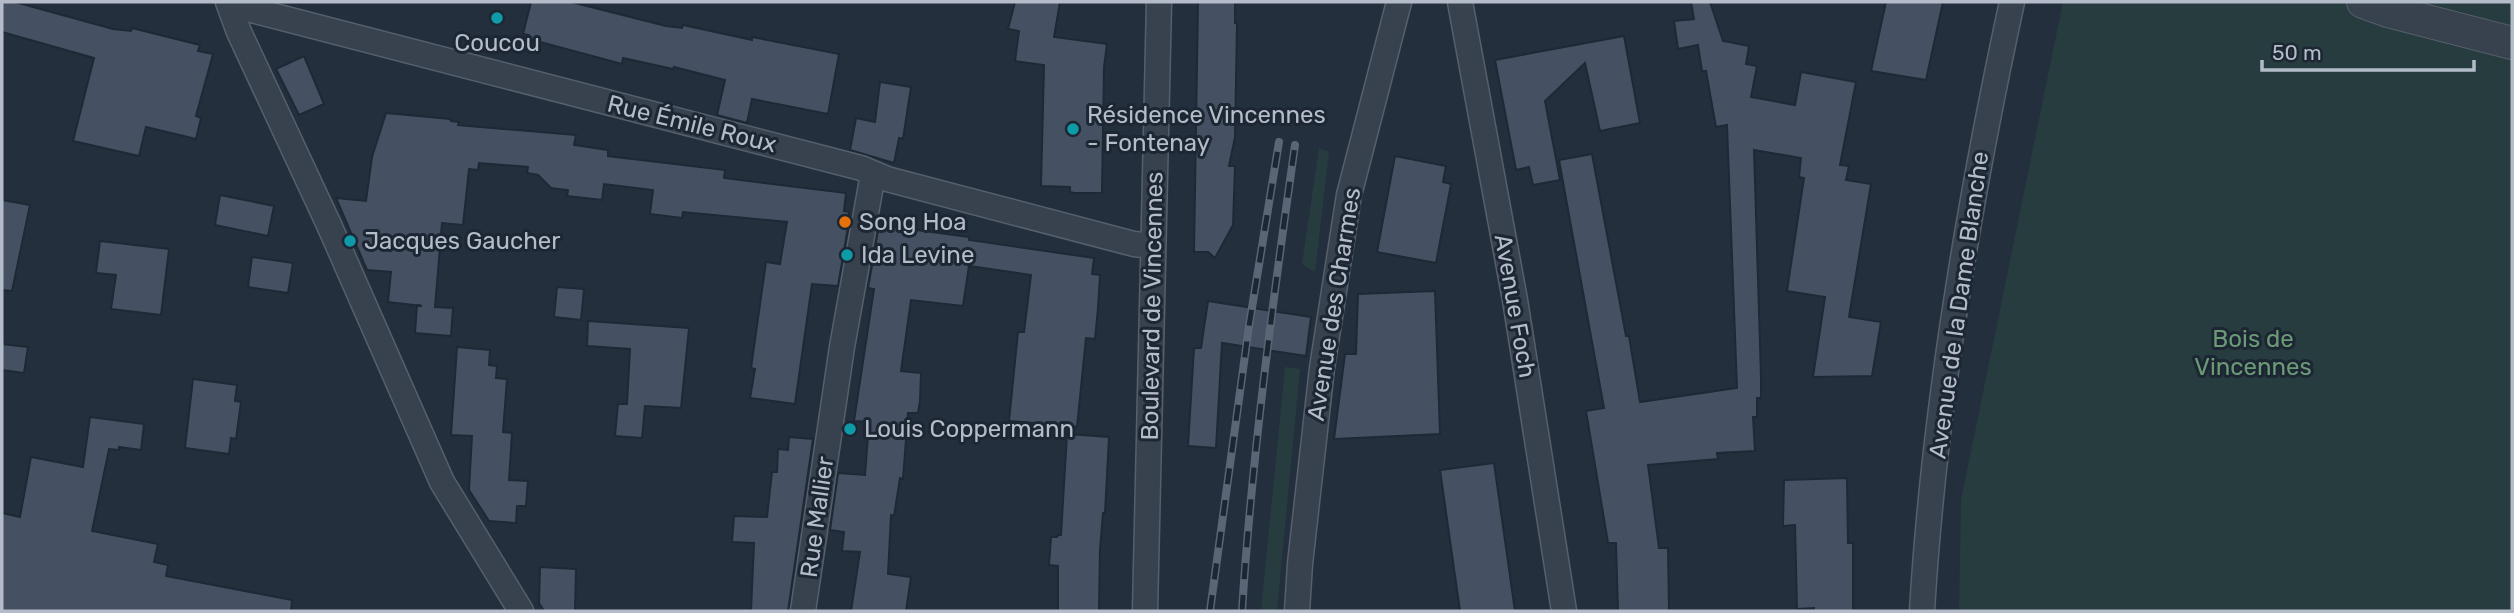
<svg xmlns="http://www.w3.org/2000/svg" width="2514" height="613" font-family="Rubik,sans-serif">
	<style>
		.green { fill: #263c3f }
		.building { fill: #455162; stroke: #1f2835; stroke-width: 2 }
		.lines { fill: none; stroke-linecap: round; stroke-linejoin: round }
		.minor-casing { stroke: #565f6c; stroke-width: 27 }
		.tertiary-casing { stroke: #565f6c; stroke-width: 34 }
		.minor { stroke: #38414e; stroke-width: 24 }
		.tertiary { stroke: #38414e; stroke-width: 32 }
		.rail-casing { stroke: #5a6575; stroke-width: 8 }
		.rail { stroke: #1d2633; stroke-width: 5; stroke-dasharray: 16; stroke-linecap: butt }
		.culture-dot { fill: #0f9aa8; stroke: #1d2633; stroke-width: 2.5 }
		.food-dot { fill: #e8710a; stroke: #1d2633; stroke-width: 2.5 }
		.labels { text-anchor: middle; dominant-baseline: central; stroke-width: 6; stroke-linejoin: round; paint-order: stroke }
		.poi-label { font-size: 24px; fill: #b4bcc9; stroke: #1d2633; text-anchor: start }
		.street-label { font-size: 24px; fill: #b4bcc9; stroke: #1d2633 }
		.park-label { font-size: 24px; fill: #6b9a76; stroke: #1d2633 }
	</style>
	<rect width="100%" height="100%" fill="#242f3e"/>
	<!-- green -->
	<path class="green" d="M2063,2H2512V611H1959L1961,500Z
		M1319,148L1329,152L1315,272L1302,264Z
		M1285,367L1300,369L1277,611H1261Z"/>
	<!-- building -->
	<path class="building" d="M2,2H15L113,29L131,31L132,28L200,45L198,51L213,54L196,116L201,118L196,139L146,127L139,156L73,141L94,58L2,32Z
		M531,2H571L666,26L682,28L683,25L752,40V37L839,54L828,114L752,99L747,123L717,115L725,80L674,67L673,69L623,58L622,64L529,39V35L523,34Z
		M1015,2H1060L1054,37L1107,44L1104,67L1102,193H1074L1070,192V187L1041,186L1044,65L1015,61L1019,31L1008,29Z
		M1198,2H1235V23H1237L1235,137L1229,166H1235L1233,225L1215,258L1208,252H1194Z
		M1691,2H1710L1723,41L1749,46L1746,64L1757,66L1751,97L1795,105L1801,72L1856,82L1840,165L1849,166L1846,180L1871,184L1849,317L1881,322L1872,376L1813,377L1825,297L1787,291L1804,178L1799,177L1801,158L1754,150L1761,377V398H1757V417H1753L1755,451L1717,453L1718,459L1648,465L1659,548H1668L1669,611H1618L1616,543H1608L1586,411L1604,408L1559,160L1592,154L1626,336H1629L1640,402L1737,388L1727,125L1716,127L1706,71H1702L1698,45L1678,49L1674,21L1694,19Z
		M1886,2H1943L1926,80L1871,71Z
		M1624,36L1640,123L1600,131L1585,63L1545,101L1560,180L1533,185L1529,167L1516,170L1495,60Z
		M304,56L324,104L299,115L276,69Z
		M880,82L911,87L903,139L899,138L894,163L850,150L856,118L875,122Z
		M386,113L450,119L451,121L459,122L458,125L576,135L574,145L608,150V156L725,170L724,178L846,193L844,211L849,212V221L838,286L812,284L795,404L750,398L755,369L751,368L766,262L780,264L787,222L683,212L682,218L650,214L653,190L604,184L602,200L567,196L568,190L551,188L538,175L527,173L528,167L479,163L478,170L469,169L463,225L442,223L435,307L453,308L451,336L415,333L417,305L422,306L388,302L391,272L367,270L336,198L366,201L372,157Z
		M1395,156L1446,166L1443,182L1451,184L1436,263L1377,252Z
		M220,195L274,206L268,236L215,225Z
		M2,200L30,205L12,291L2,290Z
		M879,225L969,237V240L1094,258L1092,274L1100,275L1098,308L1095,339L1086,338L1077,427L1009,421L1018,332H1024L1031,275L969,266L963,306L911,300L901,371L921,373L920,401L918,413H908L903,479L900,478L894,516L891,515L888,574L911,577L906,611H851L860,552L842,551L844,532L830,530L838,473L865,475L869,422L854,421L874,289L868,288Z
		M100,241L169,249L161,315L111,309L116,275L96,273Z
		M252,257L293,263L288,293L248,287Z
		M557,287L584,289L581,320L554,317Z
		M1435,291L1440,434L1334,439L1345,354H1356L1358,294Z
		M1208,301L1311,317L1306,356L1222,343L1216,448L1188,446L1194,348H1201Z
		M588,321L689,328L681,408L645,406L642,438L615,436L618,404H627L630,349L587,346Z
		M2,344L28,347L24,373L2,370Z
		M457,347L490,350L489,365L497,366L496,378L507,379L503,432L512,433L509,480L528,481L526,506H517L516,523L489,521L469,490L472,436L451,435Z
		M193,379L237,385L235,401L241,402L236,439L231,438L229,454L185,448Z
		M90,417L144,424L141,450L119,447V450L109,449L92,531L158,544L154,562L168,565L166,576L292,600L291,611H2V513L20,517L31,457L83,467Z
		M1067,434L1109,437L1105,513H1103L1100,550L1099,611H1058V566L1049,565L1051,537H1057L1058,535H1061Z
		M789,437L813,439L788,611H751L754,543L732,542L734,516L767,517L772,472H777L778,449L788,450Z
		M1494,463L1515,611H1460L1440,470Z
		M1847,478L1848,543H1853V611H1814V608L1797,609L1795,525L1783,526L1784,480Z
		M540,567L576,569L575,611H544L539,603Z"/>
	<g class="lines">
		<!-- minor casing -->
		<g class="minor-casing">
			<path id="minor" d="M228,2L239,32L329,225L442,482L521,611
				M232,2L244,8L861,168L887,179L1134,244L1153,246
				M1460,2L1515,300L1564,611
				M803,611L842,347L873,174
				M1145,611L1159,2
				M1297,611L1300,564L1322,368L1349,195L1399,2
				M1922,611C1934,408 1969,201 2012,2"/>
		</g>
		<!-- tertiary casing -->
		<g class="tertiary-casing">
			<path id="tertiary" d="M2363,2L2388,11L2512,43"/>
		</g>
		<!-- minor -->
		<use href="#minor" class="minor"/>
		<!-- tertiary -->
		<use href="#tertiary" class="tertiary"/>
		<!-- rail casing -->
		<g class="rail-casing">
			<path id="rail" d="M1210,611L1249,326L1279,142
				M1242,611C1252,455 1273,300 1295,145"/>
		</g>
		<!-- rail -->
		<use href="#rail" class="rail"/>
	</g>
	<!-- markers -->
	<g class="culture-dot">
		<circle cx="497" cy="18" r="7"/>
		<circle cx="1073" cy="129" r="7"/>
		<circle cx="350" cy="241" r="7"/>
		<circle cx="847" cy="255" r="7"/>
		<circle cx="850" cy="429" r="7"/>
	</g>
	<circle class="food-dot" cx="845" cy="222" r="7"/>
	<g class="labels">
		<!-- poi labels -->
		<g class="poi-label">
			<text x="497" y="43" text-anchor="middle">Coucou</text>
			<text x="1087" y="115">Résidence Vincennes<tspan x="1087" dy="28">- Fontenay</tspan></text>
			<text x="859" y="222">Song Hoa</text>
			<text x="364" y="241">Jacques Gaucher</text>
			<text x="861" y="255">Ida Levine</text>
			<text x="864" y="429">Louis Coppermann</text>
		</g>
		<!-- street labels -->
		<g class="street-label">
			<text transform="translate(692 124) rotate(14)">Rue Émile Roux</text>
			<text transform="translate(1334 304) rotate(-81)">Avenue des Charmes</text>
			<text transform="translate(1959 305) rotate(-82)">Avenue de la Dame Blanche</text>
			<text transform="translate(1152 306) rotate(-89)">Boulevard de Vincennes</text>
			<text transform="translate(1515 306) rotate(80)">Avenue Foch</text>
			<text transform="translate(817 517) rotate(-82)">Rue Mallier</text>
		</g>
		<!-- park labels -->
		<g class="park-label">
			<text x="2253" y="339">Bois de<tspan x="2253" dy="28">Vincennes</tspan></text>
		</g>
	</g>
	<!-- border -->
	<rect width="2514" height="613" fill="none" stroke="#b4bcc9" stroke-width="7"/>
	<!-- scale -->
	<path d="M2262 60v10h212v-10" fill="none" stroke="#b4bcc9" stroke-width="3.5"/>
	<text x="2272" y="60" font-size="21" fill="#b4bcc9" stroke="#1d2633" stroke-width="5" paint-order="stroke">50 m</text>
</svg>
